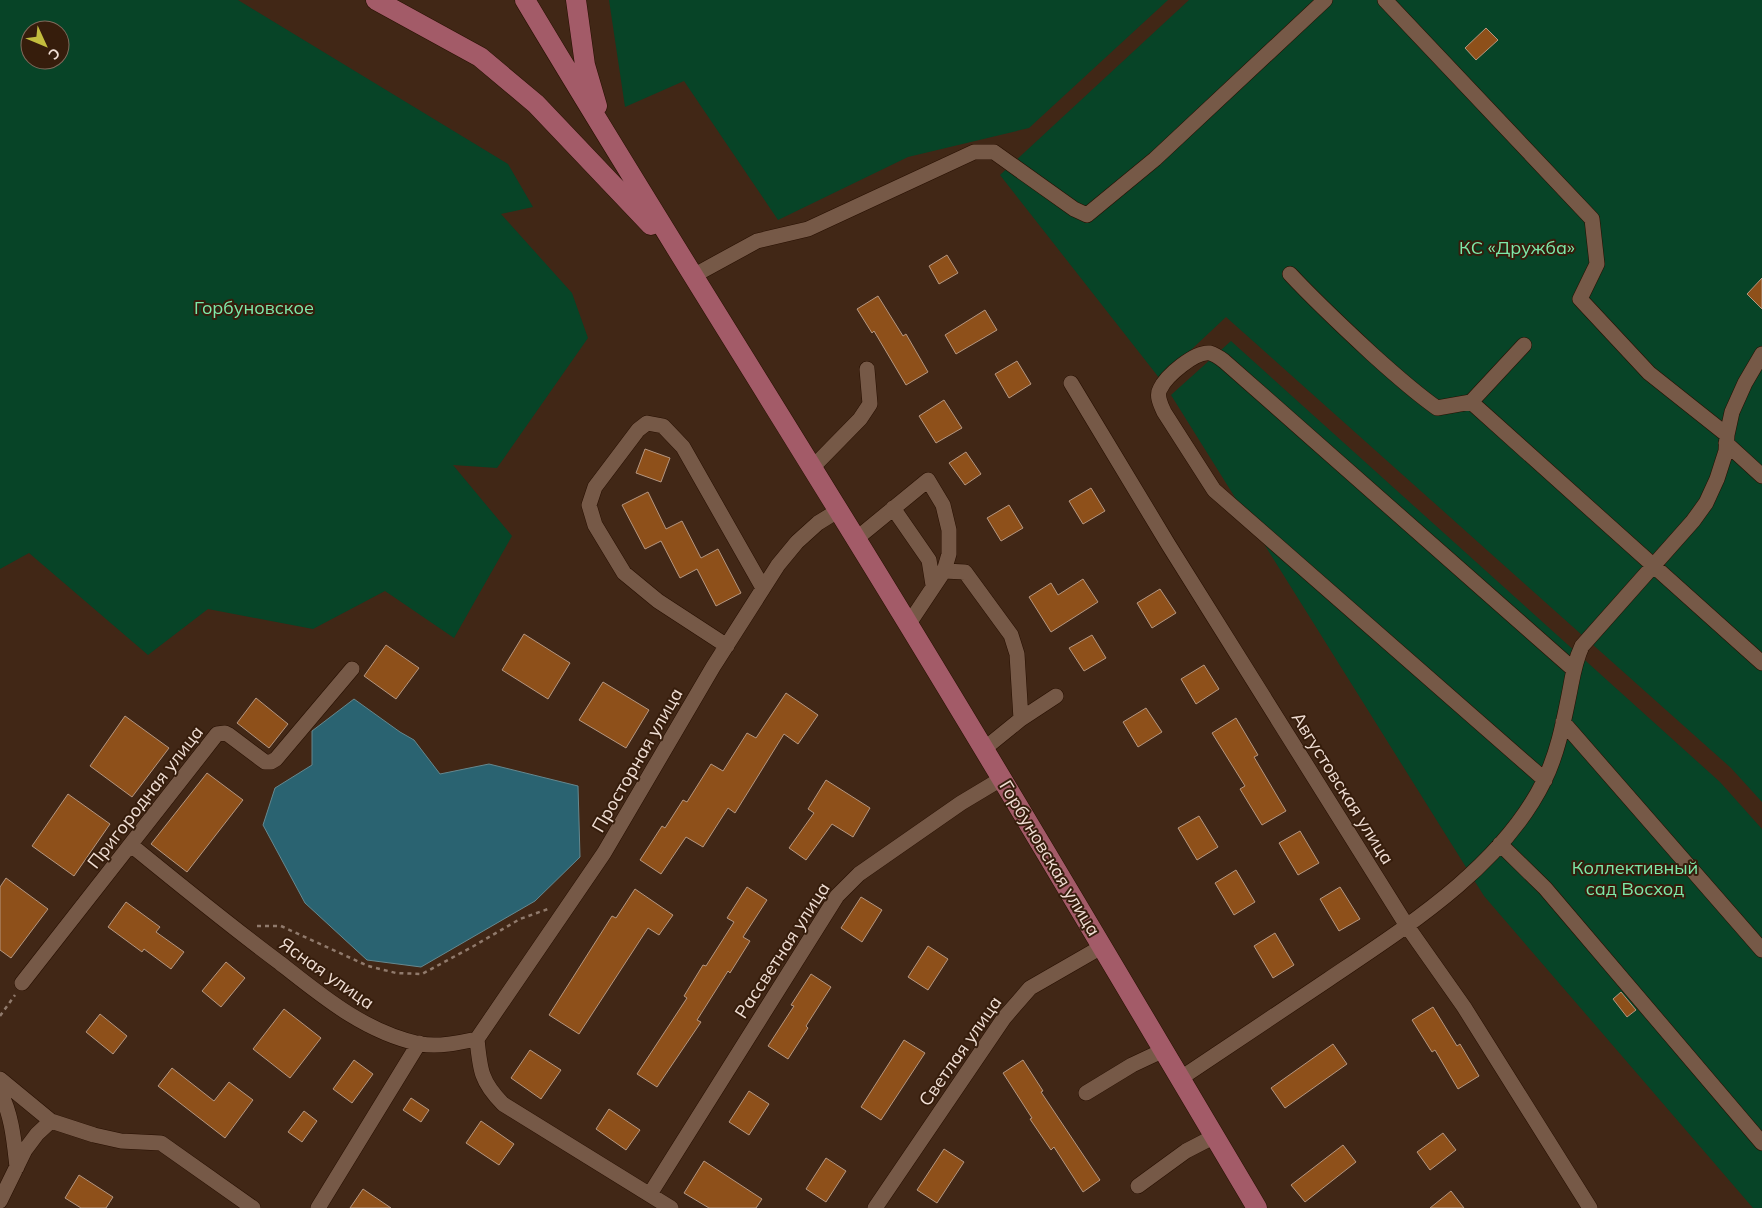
<svg xmlns="http://www.w3.org/2000/svg" width="1762" height="1208" font-family="Mulish,sans-serif">
	<style>
		.green { fill: #074427; fill-rule: evenodd }
		.water { fill: #2a6371; stroke: #65888f }
		.building { fill: #8e501a; stroke: #b59680 }
		.lines { fill: none; stroke-linecap: round; stroke-linejoin: round }
		.minor-casing { stroke: #270f01; stroke-width: 16 }
		.major-casing { stroke: #270f01; stroke-width: 21 }
		.path { stroke: #907a6c; stroke-width: 2.5; stroke-dasharray: 4 4; stroke-linecap: butt }
		.minor { stroke: #765947; stroke-width: 15 }
		.major { stroke: #a35b68; stroke-width: 20 }
		.labels { text-anchor: middle; dominant-baseline: central; stroke-width: 4; stroke-linejoin: round; paint-order: stroke }
		.park-label { font-size: 18px; fill: #7de9a9; stroke: #361d0c }
		.street-label { font-size: 18px; fill: #f0ded4; stroke: #361d0c }
	</style>
	<rect width="100%" height="100%" fill="#412716"/>
	<!-- green -->
	<path class="green" d="M0,0H238L508,164L533,207L501,214L572,293L588,338L497,468L453,465L512,536L454,638L385,591L313,629L208,609L148,655L29,553L0,569ZM30,30H60V60H30Z
		M609,0H1168L1029,128L908,157L778,220L684,81L625,107Z
		M1189,0H1762V802L1731,768L1226,317L1160,379L1000,175Z
		M1231,341L1720,782L1762,829V1208H1753L1484,896L1171,395Z"/>
	<!-- water -->
	<path class="water" d="M354,699L400,732L414,740L440,774L489,764L578,786L580,857L535,901L421,967L367,960L305,903L263,825L275,788L312,765V731Z"/>
	<!-- building -->
	<path class="building" d="M1486,28L1498,40L1476,60L1465,48Z
		M947,255L958,273L939,284L929,266Z
		M1762,278V309L1747,294Z
		M878,296L903,336L906,334L928,372L906,385L874,331L872,333L857,309Z
		M985,310L997,330L956,354L945,335Z
		M1017,361L1031,384L1009,398L995,374Z
		M944,400L962,428L936,443L919,416Z
		M645,449L670,458L661,482L636,473Z
		M966,452L981,474L965,485L949,463Z
		M1091,488L1105,511L1083,524L1069,501Z
		M648,492L666,529L682,521L701,558L718,549L741,593L716,606L697,569L680,578L661,541L645,549L622,505Z
		M1009,505L1023,528L1001,541L987,518Z
		M1083,579L1098,602L1051,632L1029,597L1051,583L1058,595Z
		M1160,589L1176,613L1152,628L1137,603Z
		M524,634L570,663L548,699L502,670Z
		M1092,635L1106,658L1084,671L1069,648Z
		M386,645L419,668L396,699L364,676Z
		M1204,665L1219,689L1196,704L1181,679Z
		M603,682L649,710L626,748L579,720Z
		M786,693L818,715L798,744L784,734L735,813L728,808L703,847L686,837L661,874L640,860L662,826L665,828L683,800L687,802L711,764L723,771L747,733L756,738Z
		M256,698L288,724L269,748L237,723Z
		M1146,708L1162,732L1138,747L1123,722Z
		M125,716L169,748L132,797L90,766Z
		M1236,718L1258,755L1254,757L1286,811L1262,825L1240,789L1245,786L1212,733Z
		M207,773L243,800L187,872L151,844Z
		M826,780L870,808L853,837L832,824L806,860L789,848L814,813L808,809Z
		M68,794L110,824L74,876L32,846Z
		M1199,816L1218,847L1197,860L1178,828Z
		M1300,831L1319,863L1298,875L1279,843Z
		M1236,870L1255,902L1234,915L1215,883Z
		M6,878L48,909L11,958L0,950V887Z
		M747,887L767,900L743,937L750,941L730,973L728,971L697,1020L701,1022L657,1087L637,1074L687,998L684,996L703,965L706,966L734,922L727,918Z
		M1340,887L1360,919L1339,931L1320,899Z
		M635,889L673,915L659,935L648,928L579,1034L549,1015L612,916L616,918Z
		M861,897L882,910L862,942L841,928Z
		M126,902L160,927L156,932L184,952L171,969L144,949L142,952L108,927Z
		M1275,933L1294,965L1273,978L1254,946Z
		M928,946L948,959L928,990L908,977Z
		M226,962L245,978L221,1007L202,991Z
		M811,974L831,987L806,1026L808,1028L788,1059L768,1046L794,1006L791,1005Z
		M1621,992L1636,1010L1627,1017L1613,999Z
		M1433,1007L1457,1046L1460,1044L1479,1076L1458,1089L1435,1050L1432,1052L1412,1020Z
		M284,1009L321,1038L290,1078L253,1049Z
		M100,1014L127,1036L113,1054L86,1032Z
		M904,1040L925,1053L881,1120L861,1107Z
		M1333,1044L1347,1064L1285,1108L1271,1088Z
		M530,1050L561,1070L541,1099L511,1078Z
		M354,1060L373,1074L352,1103L333,1089Z
		M1023,1060L1043,1091L1041,1092L1100,1180L1083,1192L1054,1147L1051,1150L1030,1119L1032,1118L1003,1073Z
		M172,1068L214,1101L229,1082L253,1100L225,1138L158,1086Z
		M749,1091L769,1104L749,1135L729,1122Z
		M411,1098L429,1110L421,1122L403,1110Z
		M609,1109L640,1130L626,1150L596,1129Z
		M304,1111L317,1121L302,1142L288,1132Z
		M481,1121L514,1144L499,1165L466,1143Z
		M1443,1133L1456,1150L1430,1170L1417,1152Z
		M1343,1145L1356,1162L1305,1202L1291,1185Z
		M944,1149L964,1162L937,1203L917,1190Z
		M826,1158L846,1171L826,1202L806,1189Z
		M704,1161L762,1199L756,1208H709L684,1193Z
		M79,1175L113,1197L106,1208H81L65,1198Z
		M363,1189L391,1208H350Z
		M1451,1191L1464,1208H1430Z"/>
	<g class="lines">
		<!-- minor casing -->
		<g class="minor-casing">
			<path id="minor" d="M1385,0L1592,219L1597,264L1580,299L1649,373L1727,435
				M1290,274C1316,302 1344,328 1372,354C1393,373 1414,392 1437,408L1471,402L1524,345
				M693,276L757,241L808,229L974,152H994L1074,209L1087,215L1155,159L1325,0
				M1071,383L1168,544L1407,926L1464,1007L1590,1208
				M1471,402L1762,663
				M1726,443L1762,476
				M812,468L860,419L870,404L867,369
				M893,508L929,560L933,585
				M856,539L928,480L943,505L949,530V554L944,571L908,625
				M944,571L965,572L1011,635L1017,654L1021,719
				M727,646L658,601L624,573L595,525L589,505L595,487L638,430L647,423L663,426L683,447L763,588
				M1563,722L1762,950
				M984,749L1021,719L1056,696
				M1545,780L1214,490L1164,412C1161,405 1156,396 1160,389C1166,376 1195,351 1210,353C1214,354 1220,358 1224,361L1573,669
				M1500,844L1545,888L1762,1143
				M131,845C180,885 229,925 280,963C323,997 365,1032 420,1044C439,1047 458,1043 477,1039C480,1070 481,1082 503,1104L671,1208
				M22,983L217,734L225,733L229,735L265,762H271L276,759L352,669
				M477,1039L604,853L713,667L778,565L797,542L818,523L839,510
				M1181,1078C1230,1045 1279,1012 1329,979C1406,927 1502,867 1544,781C1558,753 1564,720 1570,690C1573,674 1575,661 1582,646L1693,521L1706,503L1717,479L1726,451L1727,435L1732,412L1745,383L1762,354
				M0,1079L51,1121L94,1135L121,1141L161,1143L253,1208
				M0,1092C12,1115 14,1141 17,1167
				M1086,1093L1132,1065L1164,1050
				M1138,1186L1186,1151L1215,1136
				M650,1194L837,896L859,874L961,803L1001,779
				M0,1201L25,1150L37,1134L51,1121
				M318,1208L419,1043
				M875,1208L1004,1018L1030,988L1103,946"/>
		</g>
		<!-- major casing -->
		<g class="major-casing">
			<path id="major" d="M376,0L480,57L536,104L651,225
				M525,0C627,171 733,339 837,508C980,739 1118,974 1257,1208
				M576,0L585,65L597,106"/>
		</g>
		<!-- path -->
		<path class="path" d="M257,926H281L368,966L396,973L422,974L472,947L520,919L548,909
			M0,1016L15,995"/>
		<!-- minor -->
		<use href="#minor" class="minor"/>
		<!-- major -->
		<use href="#major" class="major"/>
	</g>
	<g class="labels">
		<!-- park labels -->
		<g class="park-label">
			<text x="1517" y="247">КС «Дружба»</text>
			<text x="254" y="307">Горбуновское</text>
			<text x="1635" y="867">Коллективный<tspan x="1635" dy="21">сад Восход</tspan></text>
		</g>
		<!-- street labels -->
		<g class="street-label">
			<text transform="translate(637 760) rotate(-60)">Просторная улица</text>
			<text transform="translate(1343 788) rotate(58)">Августовская улица</text>
			<text transform="translate(145 797) rotate(-52)">Пригородная улица</text>
			<text transform="translate(1050 858) rotate(59)">Горбуновская улица</text>
			<text transform="translate(782 950) rotate(-57)">Рассветная улица</text>
			<text transform="translate(327 973) rotate(35)">Ясная улица</text>
			<text transform="translate(960 1051) rotate(-55)">Светлая улица</text>
		</g>
	</g>
	<!-- north arrow -->
	<g transform="translate(45 45) rotate(134)"><circle r="24" fill="#361d0c" stroke="#806a5c"/>
	<path d="M0-4L9 19L0 12L-9 19Z" fill="#c3bd3e"/>
	<text y="-8" font-size="14" font-weight="bold" text-anchor="middle" fill="#f0ded4">С</text>
	</g>
</svg>
